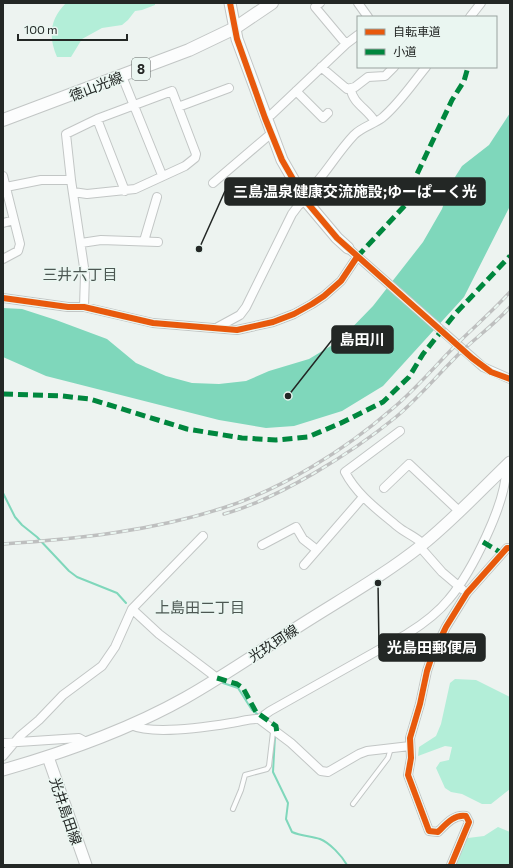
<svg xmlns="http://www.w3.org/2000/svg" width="513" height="868" font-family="Commissioner,'Noto Sans JP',sans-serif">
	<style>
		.green { fill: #b3eed8 }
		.water { fill: #7fd7bb }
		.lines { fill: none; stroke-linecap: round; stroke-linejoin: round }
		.stream { stroke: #7fd7bb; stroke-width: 2 }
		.lane-casing { stroke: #c2c6c5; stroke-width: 6 }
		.street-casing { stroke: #c2c6c5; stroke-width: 10 }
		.secondary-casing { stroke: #c2c6c5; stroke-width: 13 }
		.primary-casing { stroke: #c2c6c5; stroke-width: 14 }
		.lane { stroke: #fcfdfd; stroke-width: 4 }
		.street { stroke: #fcfdfd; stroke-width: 8 }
		.secondary { stroke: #fcfdfd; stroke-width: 11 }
		.primary { stroke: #fcfdfd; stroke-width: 12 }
		.rail-casing { stroke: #bebfbf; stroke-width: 3.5 }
		.rail { stroke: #eaf6f1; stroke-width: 2; stroke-dasharray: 6; stroke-linecap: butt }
		.quiet { stroke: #00873e; stroke-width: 5; stroke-dasharray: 10 5; stroke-linecap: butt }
		.cycleway-casing { stroke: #eaf6f1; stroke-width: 8 }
		.cycleway { stroke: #e8590c; stroke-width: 6 }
		.labels { text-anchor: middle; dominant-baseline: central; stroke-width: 3; stroke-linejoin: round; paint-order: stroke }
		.shield { fill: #eaf6f1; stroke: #5f6562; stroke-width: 1 }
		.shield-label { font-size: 13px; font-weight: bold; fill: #232725 }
		.street-label { font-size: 14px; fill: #232725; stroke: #eaf6f1 }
		.neighbourhood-label { font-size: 15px; fill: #4d5853; stroke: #eaf6f1 }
		.leader { fill: none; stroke: #232725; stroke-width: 1.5 }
		.callout-dot { fill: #232725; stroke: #eaf6f1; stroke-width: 1.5 }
		.callout { fill: #232725; stroke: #232725; stroke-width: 1.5 }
		.callout-label { font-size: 15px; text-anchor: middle; font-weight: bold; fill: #fff }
	</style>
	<rect width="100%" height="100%" fill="#edf3f0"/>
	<!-- green -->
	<path class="green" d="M66,3H155V5L142,10L135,11L128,20L122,25L102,28L82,39L71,57H57C48,36 50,19 66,3Z
		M455,679L476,680L510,697V789L491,804H482L462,794L451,792L445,788L436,768L440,762L449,760L452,747L445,746L418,756L419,747L436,736L441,724L450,683Z
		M498,827L510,832V865H454L460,839L484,836Z"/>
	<!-- water -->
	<path class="water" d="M510,113V206L464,297L383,386L342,411L294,426L266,428L219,420L46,376L3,357V308L22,309L56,320L107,339L136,363L166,376L192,383L219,384L246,381L269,371L309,359L339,341L373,306L423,242L442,209L450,185L462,166L489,145Z"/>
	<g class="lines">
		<!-- stream -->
		<path class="stream" d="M3,493L15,517L22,525L37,537L69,571L77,577L117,593L126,603
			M223,683L238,688L252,710L260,716
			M275,736L273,772L288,803L286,819L292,832C301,836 311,836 320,839C330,843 342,856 347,865"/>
		<!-- lane casing -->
		<g class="lane-casing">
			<path id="lane" d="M353,804L388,758L391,748
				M233,809L241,790L245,775L267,769L269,766L273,732"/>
		</g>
		<!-- street casing -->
		<g class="street-casing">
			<path id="street" d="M320,3L315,7L346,44
				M358,3L368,17
				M470,17L481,3
				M321,67L347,89L355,87L368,77L385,76L394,67
				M122,76L162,175
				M351,89C352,103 369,110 375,122
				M296,91L323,118L328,113
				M178,107L229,88
				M265,118L271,115L346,44L358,35
				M97,119L125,191
				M3,176L20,244L18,251L3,259
				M71,180L66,134L97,119L172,91L196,154L195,158L185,166L135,189L87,194L73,192
				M213,183L267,137L272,134
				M6,187L41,180H71L85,274L84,307
				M303,197C323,179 335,155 354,135C362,127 372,125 382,118C399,104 412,84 426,67
				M3,223L14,220
				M144,241L157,197
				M81,243L101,240L158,242
				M348,248L483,367L510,379
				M3,298L68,307H84L153,323L237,330L273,322L294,314L312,304L324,296L341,281L357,257
				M218,327L240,315L246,307L292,214L298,206L305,200
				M400,431L345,472C357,495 378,510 397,526C405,533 415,536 423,544
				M384,488L409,464L460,512
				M203,536L132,609L159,634L217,678
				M262,545L296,527L303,539L317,550
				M420,547L442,572L462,589
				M304,565L363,497
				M259,719L270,711L407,634C423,624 437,614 449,599C471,573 508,501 506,466
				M131,725C152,735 207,727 231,723C240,722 250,718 259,719L291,743L321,771L328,772L359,754L367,751L410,746
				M3,743L79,738L88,743
				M3,756L20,736L39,720L63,695L102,666L115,647L132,609
				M451,865L469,822L466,816C454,814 446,824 438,832L429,831L408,775L411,758L410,738L420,704L427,671L432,656L446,627L467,593L507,548H510"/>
		</g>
		<!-- secondary casing -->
		<g class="secondary-casing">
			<path id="secondary" d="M230,3L237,39L282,160L305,200L337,238L348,248
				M48,757L86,865
				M3,770C66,752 128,730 185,698C222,677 257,653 293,630C336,602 382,577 422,545C453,520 481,490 510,462"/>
		</g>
		<!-- primary casing -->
		<g class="primary-casing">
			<path id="primary" d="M3,120L189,50L235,28L272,3"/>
		</g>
		<!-- lane -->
		<use href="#lane" class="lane"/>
		<!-- street -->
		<use href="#street" class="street"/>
		<!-- secondary -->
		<use href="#secondary" class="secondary"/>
		<!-- primary -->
		<use href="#primary" class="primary"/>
		<!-- rail casing -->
		<g class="rail-casing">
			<path id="rail" d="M224,514C278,499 352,453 396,417C420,397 440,372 463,350C478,336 496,323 510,307
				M3,544C77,539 152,531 223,508C282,489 345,450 392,409C415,390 435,366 456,345C474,327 493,311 510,292"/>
		</g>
		<!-- rail -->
		<use href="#rail" class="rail"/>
		<!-- quiet -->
		<path class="quiet" d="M357,257L409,201L417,174L452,100L464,81L468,67
			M3,394L62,396L90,399L187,429L242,438L276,440L308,437L341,423L383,402L409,377L423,354L455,314L510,256
			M483,542L503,554
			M217,678L237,684L243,688L256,712L276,726L277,734"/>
		<!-- cycleway casing -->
		<g class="cycleway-casing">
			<path id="cycleway" d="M230,3L237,39L265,118L282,160L305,200L337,238L472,358L491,372L510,379
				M3,298L68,307H84L153,323L237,330L273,322L294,314L312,304L324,296L341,281L357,257
				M451,865L469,822L466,816C454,814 446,824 438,832L429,831L408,775L411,758L410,738L420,704L427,671L432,656L446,627L467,593L507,548H510"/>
		</g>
		<!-- cycleway -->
		<use href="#cycleway" class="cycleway"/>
	</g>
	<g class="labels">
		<!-- shield labels -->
		<rect class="shield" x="132" y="58" width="18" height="22" rx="3"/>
		<g class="shield-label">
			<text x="141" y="69">8</text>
		</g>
		<!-- street labels -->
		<g class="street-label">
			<text transform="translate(96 86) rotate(-21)">徳山光線</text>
			<text transform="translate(273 643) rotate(-33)">光玖珂線</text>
			<text transform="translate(66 811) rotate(71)">光井島田線</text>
		</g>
		<!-- neighbourhood labels -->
		<g class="neighbourhood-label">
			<text x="80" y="274">三井六丁目</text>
			<text x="200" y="607">上島田二丁目</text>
		</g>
	</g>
	<!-- callouts -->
	<path class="leader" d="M199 249L225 191M288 396L332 340M378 583L379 648"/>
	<g class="callout-dot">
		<circle cx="199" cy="249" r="4"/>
		<circle cx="288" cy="396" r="4"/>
		<circle cx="378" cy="583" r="4"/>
	</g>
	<g class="callout">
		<rect x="225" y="178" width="260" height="27" rx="4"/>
		<rect x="332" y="326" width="61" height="27" rx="4"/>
		<rect x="379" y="634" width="106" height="27" rx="4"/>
	</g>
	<g class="callout-label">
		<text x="355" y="197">三島温泉健康交流施設;ゆーぱーく光</text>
		<text x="362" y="345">島田川</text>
		<text x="432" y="653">光島田郵便局</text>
	</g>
	<!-- border -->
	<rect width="513" height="868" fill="none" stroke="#232725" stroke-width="8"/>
	<!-- legend -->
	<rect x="357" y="16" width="140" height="52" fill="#eaf6f1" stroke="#9aa39f"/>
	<rect x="365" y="29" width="20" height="6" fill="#e8590c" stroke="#9aa39f"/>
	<text x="393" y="36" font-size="12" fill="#232725">自転車道</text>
	<rect x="365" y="49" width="20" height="6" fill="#00873e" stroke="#9aa39f"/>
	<text x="393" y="56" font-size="12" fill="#232725">小道</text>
	<!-- scale -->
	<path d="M18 34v6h109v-6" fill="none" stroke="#232725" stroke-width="2"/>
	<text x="24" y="34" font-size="12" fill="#232725" stroke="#eaf6f1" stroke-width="3" paint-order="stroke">100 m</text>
</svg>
